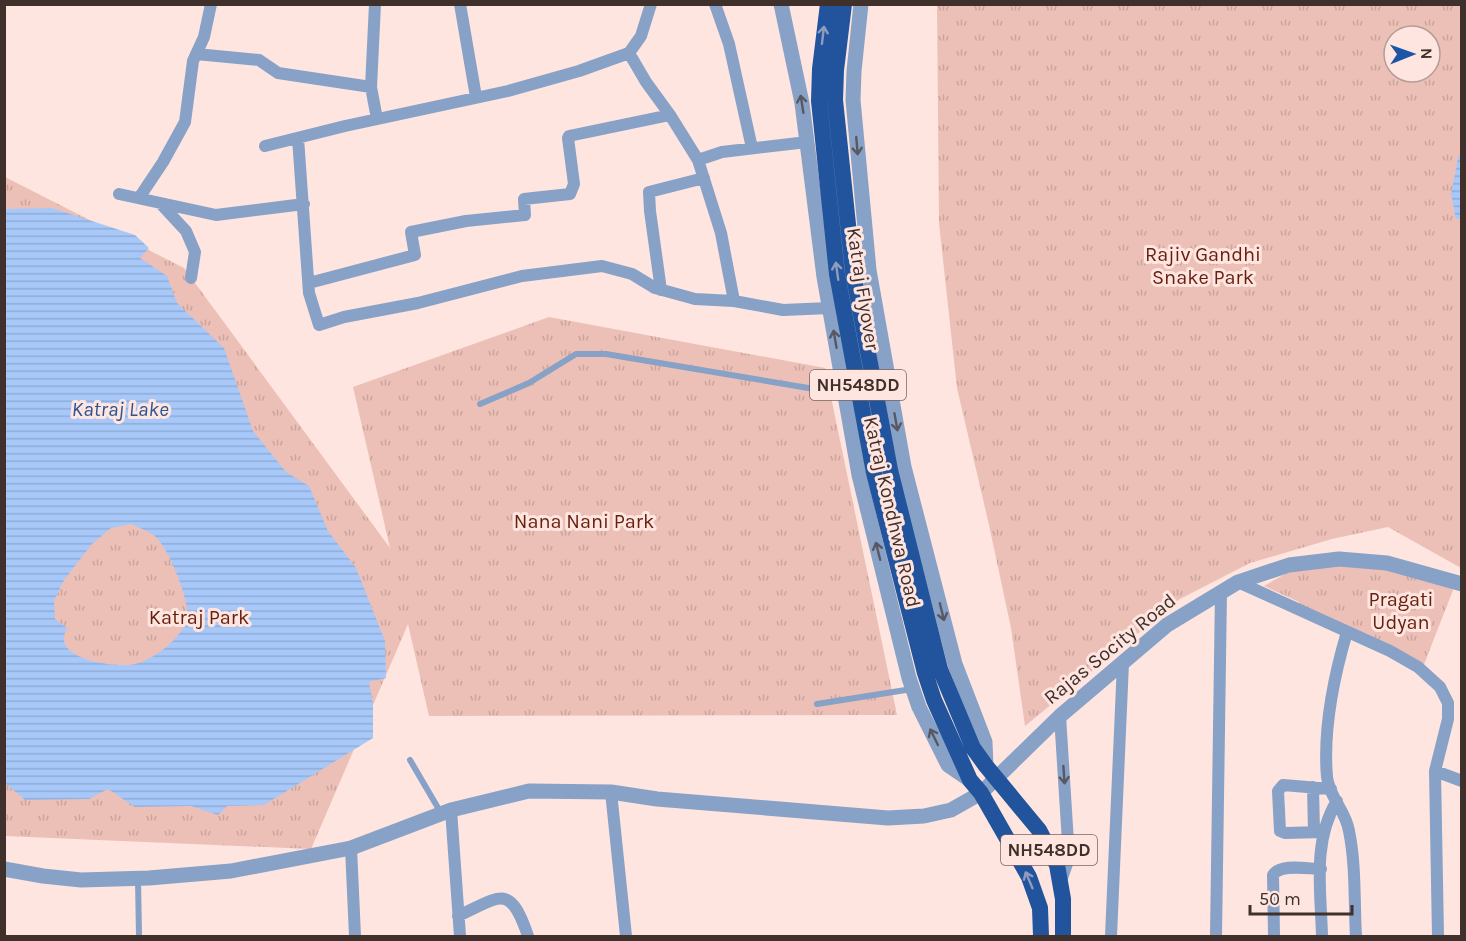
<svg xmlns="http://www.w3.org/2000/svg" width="1466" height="941" font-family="Karla,sans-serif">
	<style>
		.park { fill: url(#park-tufts); fill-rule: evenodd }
		.water { fill: url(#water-rules); fill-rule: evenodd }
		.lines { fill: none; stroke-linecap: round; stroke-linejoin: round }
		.service { stroke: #87a1c7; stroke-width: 6 }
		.minor { stroke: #87a1c7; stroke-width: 12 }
		.tertiary { stroke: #87a1c7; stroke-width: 15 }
		.trunk { stroke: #21549c; stroke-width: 16 }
		.oneway { stroke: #909cbe }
		.oneway2 { stroke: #595862 }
		.labels { text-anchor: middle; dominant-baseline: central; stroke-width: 6; stroke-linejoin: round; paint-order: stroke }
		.shield { fill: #fee5df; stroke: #796662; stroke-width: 1.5 }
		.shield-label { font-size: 18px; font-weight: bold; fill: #40302c }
		.park-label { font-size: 20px; fill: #671e0d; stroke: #fee5df }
		.street-label { font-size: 20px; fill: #40302c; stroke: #fee5df }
		.water-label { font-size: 21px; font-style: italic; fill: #2d5591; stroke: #fee5df }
	</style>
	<defs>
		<pattern id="park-tufts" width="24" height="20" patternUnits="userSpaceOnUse" patternTransform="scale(1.5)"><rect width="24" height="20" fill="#ecc0b6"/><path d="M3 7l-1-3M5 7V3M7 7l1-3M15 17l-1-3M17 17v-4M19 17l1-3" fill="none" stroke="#cba59d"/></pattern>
		<pattern id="water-rules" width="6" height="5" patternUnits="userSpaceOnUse" patternTransform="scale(1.5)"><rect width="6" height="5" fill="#a7c8f9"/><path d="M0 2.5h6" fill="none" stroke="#91acd6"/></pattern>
	</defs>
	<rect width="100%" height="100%" fill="#fee5df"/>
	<!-- park -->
	<path class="park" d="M937,5H1461V568L1388,527L1332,539L1250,563L1180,599L1025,726L1011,628L989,525L957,388L939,223ZM1394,36H1430V72H1394Z
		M5,177L184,268L390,548L353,387L549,317L825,368L897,715L429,716L408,624L311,849L5,836Z
		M1299,566H1387L1455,585L1423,667L1299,608V602L1264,586Z"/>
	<!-- water -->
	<path class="water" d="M1461,152L1462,219H1456L1451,194L1458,158Z
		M52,208L135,235L149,248L140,258L167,276L177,303L224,348L253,431L286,472L309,486L328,531L356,568L385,641L386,678L369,682L373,704V738L264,805L227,806L218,815L191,806L135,807L108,789L89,799L25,800L5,783V209ZM131,524C138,527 146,530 152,534C163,541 173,564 178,577C182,588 188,604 187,617C184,638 150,663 130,665C114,667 61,660 64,637C64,634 66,631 67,628L55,619L54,601L64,580L92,544L111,528Z"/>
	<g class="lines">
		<!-- service -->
		<path class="service" d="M480,404L529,383L576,354H606L844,394
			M817,704L912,689
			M410,760L441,813
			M138,879L139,936"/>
		<!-- minor -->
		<path class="minor" d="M375,4L371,87L377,119
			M460,4L476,97
			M715,4L729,44L752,148
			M629,53L646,82L670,115L698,160L721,233L734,301
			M196,54L259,60L278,73L371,87
			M298,138L309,293L319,325L344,317L418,303L522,276L602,266L632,274L655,288L695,299L734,301L783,310L830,308
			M265,146L345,126L508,91L579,71L629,53L641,36L651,4
			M698,160L722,152L807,142
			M119,194L216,215L304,204
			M139,198L163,162L185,122L193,61L204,37L211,4
			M160,203L186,231L195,252L191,278
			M309,283L415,255L411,232L466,221L525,215L524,199L570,194L574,184L568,138L569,136L670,115
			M661,290L650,211L649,192L704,178
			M1238,582L1390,651L1418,667L1440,687L1448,703V719L1435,771L1438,936
			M1347,632C1334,676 1323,730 1327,777C1329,797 1346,811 1349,831C1356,865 1354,902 1356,936
			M1060,716L1069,858L1061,881
			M1435,771L1462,781
			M1313,787L1314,832
			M611,792L626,936
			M451,810L460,936
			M1323,832L1285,833L1280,831L1278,791L1283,785L1331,789
			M351,848L355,936
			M458,916C501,896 510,883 528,936
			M1111,936L1123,663
			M1216,936L1221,591
			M1274,936L1273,875C1280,863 1308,869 1321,869
			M1322,936C1321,892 1312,841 1337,801"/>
		<!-- tertiary -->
		<path class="tertiary" d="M781,4L802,103L824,277L859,475L909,678L919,707L948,765L970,780
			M861,4L854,71L853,100L869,270L904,467L955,664L985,742L986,766
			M4,869L43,876L81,880L149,878L231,871L351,848L451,810L529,791L611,792L657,799L888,818L924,816L951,810L981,793L1060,716L1167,625L1238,582L1289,565L1339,559L1387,563L1462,584"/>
		<!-- trunk -->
		<path class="trunk" d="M828,4L820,69L819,101L837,274L874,473L925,673L934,700L970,780L981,793L1029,877L1040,908L1041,936
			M844,4L836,70L835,100L853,272L890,470L940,669L973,748L986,766L1039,830L1057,865L1063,899V936"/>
	</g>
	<!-- one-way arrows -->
	<defs><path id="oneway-shaft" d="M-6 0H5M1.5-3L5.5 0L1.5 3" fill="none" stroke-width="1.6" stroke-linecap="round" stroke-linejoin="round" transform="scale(1.5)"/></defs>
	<g class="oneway">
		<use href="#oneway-shaft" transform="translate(823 35) rotate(-83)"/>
		<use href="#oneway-shaft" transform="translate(837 271) rotate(-98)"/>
		<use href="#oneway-shaft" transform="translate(1029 880) rotate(-113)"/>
	</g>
	<g class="oneway2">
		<use href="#oneway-shaft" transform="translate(802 104) rotate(-99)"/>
		<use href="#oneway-shaft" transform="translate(857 146) rotate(85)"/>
		<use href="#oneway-shaft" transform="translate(835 339) rotate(-100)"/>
		<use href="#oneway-shaft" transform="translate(896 422) rotate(80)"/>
		<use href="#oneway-shaft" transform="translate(878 551) rotate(-104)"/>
		<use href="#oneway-shaft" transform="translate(942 612) rotate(76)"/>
		<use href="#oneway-shaft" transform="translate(934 737) rotate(-116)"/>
		<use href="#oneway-shaft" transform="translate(1064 775) rotate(86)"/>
	</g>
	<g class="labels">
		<!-- shield labels -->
		<g class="shield">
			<rect x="810" y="370" width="96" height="30" rx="4.5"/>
			<rect x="1001" y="835" width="96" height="30" rx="4.5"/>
		</g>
		<g class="shield-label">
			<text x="858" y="385">NH548DD</text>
			<text x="1049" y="850">NH548DD</text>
		</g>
		<!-- park labels -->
		<g class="park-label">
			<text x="1203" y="254">Rajiv Gandhi<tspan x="1203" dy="23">Snake Park</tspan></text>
			<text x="584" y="521">Nana Nani Park</text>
			<text x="1401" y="599">Pragati<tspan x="1401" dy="23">Udyan</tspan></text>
			<text x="199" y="617">Katraj Park</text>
		</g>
		<!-- street labels -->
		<g class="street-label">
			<text transform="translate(863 289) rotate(81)">Katraj Flyover</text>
			<text transform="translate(892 512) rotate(77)">Katraj Kondhwa Road</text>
			<text transform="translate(1110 649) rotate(-39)">Rajas Socity Road</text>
		</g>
		<!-- water labels -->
		<g class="water-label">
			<text x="120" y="409">Katraj Lake</text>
		</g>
	</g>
	<!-- border -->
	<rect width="1466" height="941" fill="none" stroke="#40302c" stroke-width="12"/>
	<!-- north arrow -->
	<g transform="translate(1412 54) rotate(89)"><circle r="28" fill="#fee5df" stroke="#b29d97" stroke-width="1.5"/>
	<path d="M0-4.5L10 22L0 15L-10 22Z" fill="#1b55a6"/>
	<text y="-9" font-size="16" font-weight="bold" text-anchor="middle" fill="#40302c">N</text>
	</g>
	<!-- scale -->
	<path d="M1250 905v9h102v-9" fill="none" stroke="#40302c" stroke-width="3"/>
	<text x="1259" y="905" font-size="18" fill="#40302c" stroke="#fee5df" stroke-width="4.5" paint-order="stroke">50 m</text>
</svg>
